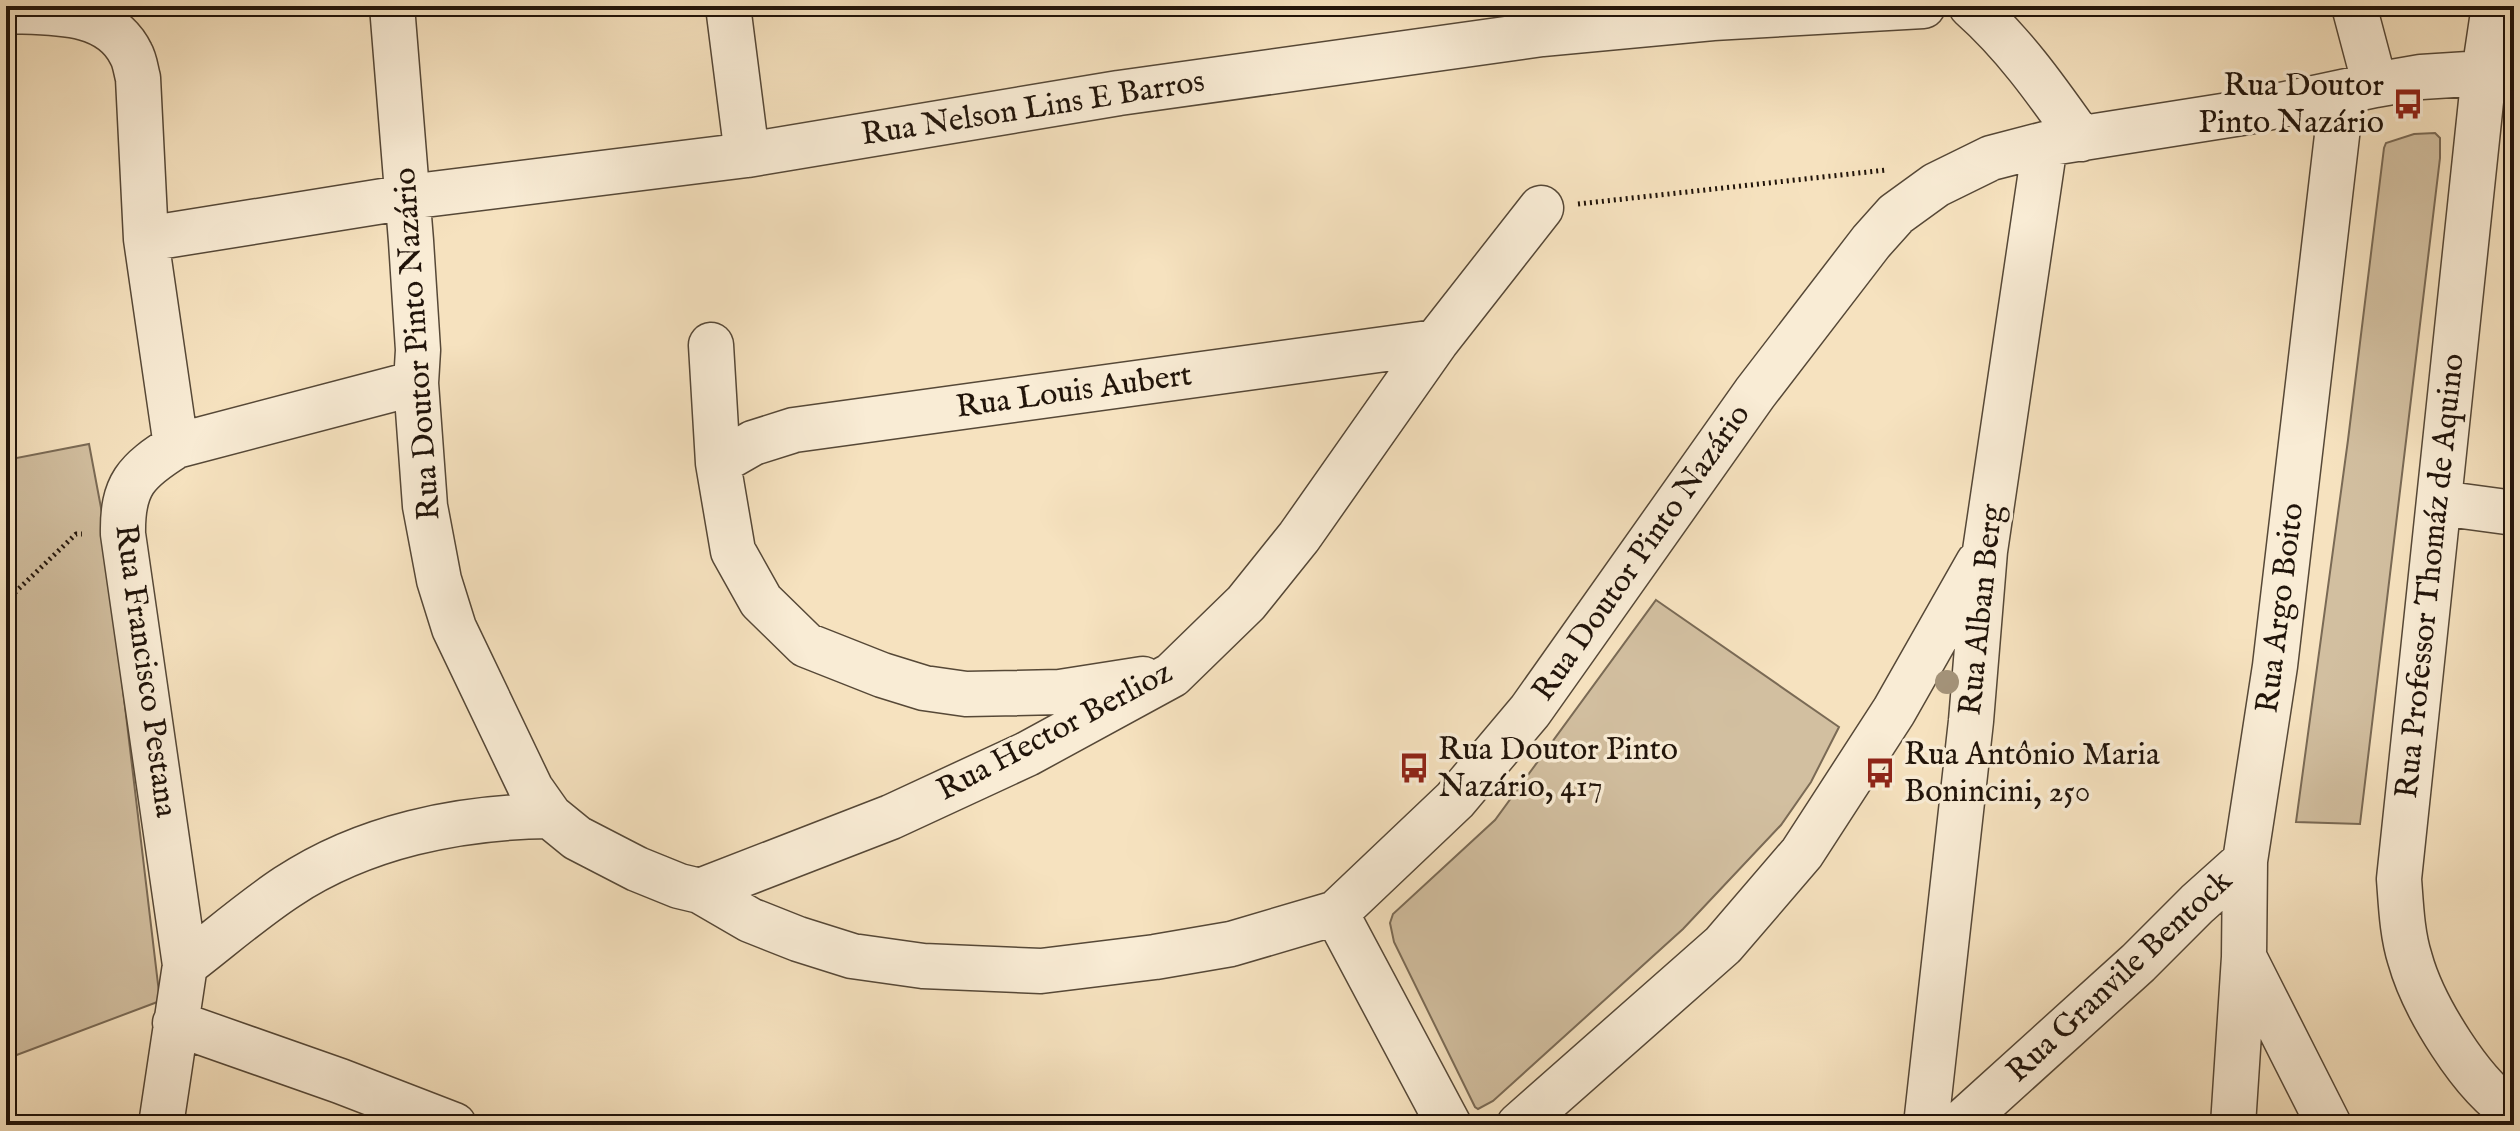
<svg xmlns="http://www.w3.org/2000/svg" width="2520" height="1131" font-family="'IM FELL English',serif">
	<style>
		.green { fill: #d2bfa0; stroke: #7a6a55; stroke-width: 2 }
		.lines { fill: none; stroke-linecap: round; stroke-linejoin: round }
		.minor-casing { stroke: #564837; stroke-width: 47 }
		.path { stroke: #21140a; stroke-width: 5; stroke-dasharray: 2 4; stroke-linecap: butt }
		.minor { stroke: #f9ecd5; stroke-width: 44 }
		.tree { fill: #a39278 }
		.labels { text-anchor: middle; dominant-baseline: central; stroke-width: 7; stroke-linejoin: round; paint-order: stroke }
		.poi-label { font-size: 32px; fill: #21140a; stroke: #f9ecd5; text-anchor: start }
		.street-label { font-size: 32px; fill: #21140a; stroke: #f9ecd5 }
	</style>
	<rect width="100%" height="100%" fill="#f6e2bf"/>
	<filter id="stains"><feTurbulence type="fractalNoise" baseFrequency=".0025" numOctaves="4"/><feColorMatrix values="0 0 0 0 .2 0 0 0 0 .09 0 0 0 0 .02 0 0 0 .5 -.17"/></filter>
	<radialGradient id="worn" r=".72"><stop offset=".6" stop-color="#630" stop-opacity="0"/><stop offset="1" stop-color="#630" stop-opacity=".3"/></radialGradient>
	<!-- green -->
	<path class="green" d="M2435,133L2440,138V158L2360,824L2296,822L2348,440L2384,148L2386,143L2414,134Z
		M89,444L102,513L160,1001L6,1059V460Z
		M1656,600L1839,727L1811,782L1781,825L1683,929L1493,1101L1478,1109L1475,1107L1394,942L1390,923L1393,914L1495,820Z"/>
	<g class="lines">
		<!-- minor casing -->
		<g class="minor-casing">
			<path id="minor" d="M392,6L411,241L418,350L416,383L425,506L439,580L454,628L531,789L550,816L577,838L637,869L679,886L700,891L750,920L798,939L852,956L923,966L1041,971L1155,957L1231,944L1336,913L1455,800L1530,711L1755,393L1871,242L1896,214L1936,185L1991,158L2045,144L2248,112L2375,85L2421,77L2484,73
				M728,6L747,155
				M1971,6C2015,45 2047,91 2081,139
				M2354,6L2375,85
				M2494,6L2484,73L2399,879C2401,905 2402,934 2410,959C2423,1006 2472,1087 2514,1112
				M6,11C49,13 109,8 131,54C135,61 136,71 138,78L146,239L176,446C136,471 122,485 123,534L185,965L161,1125
				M146,239L408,197L747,155L1119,93L1542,34L1713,18L1923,6
				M711,345L718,463L733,551L761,601L806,645L882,675L924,688L966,694L1060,692L1143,679
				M176,446L416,383
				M718,463L753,443L794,430L1436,342
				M2440,503L2514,513
				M700,891L891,817L1027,754L1172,675L1246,603L1299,537L1436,342L1541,208
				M1336,913L1449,1125
				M2245,959L2329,1125
				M185,965C219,939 252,910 287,887C364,836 459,817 550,816
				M175,1023L340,1081L454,1125
				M1519,1125L1723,945L1802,853L1894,711L1978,563
				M1926,1125L1971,721L1985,551L2045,144
				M1959,1125L2138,963L2197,904L2245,861
				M2233,1125L2244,957L2245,861L2275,666L2342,93"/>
		</g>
		<!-- path -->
		<path class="path" d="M1578,204L1886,170
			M6,601L76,534H82"/>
		<!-- minor -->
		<use href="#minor" class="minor"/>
	</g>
	<!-- trees -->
	<circle class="tree" cx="1947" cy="682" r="12"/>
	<!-- icons -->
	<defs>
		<g id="bus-bare" transform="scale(2.4)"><path d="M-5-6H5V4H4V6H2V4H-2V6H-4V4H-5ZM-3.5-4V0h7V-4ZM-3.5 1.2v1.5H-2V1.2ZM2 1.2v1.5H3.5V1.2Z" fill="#8f2418" stroke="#f9ecd5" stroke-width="2.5" paint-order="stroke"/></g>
	</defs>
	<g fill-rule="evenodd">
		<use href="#bus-bare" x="2408" y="104"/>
		<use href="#bus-bare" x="1414" y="768"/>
		<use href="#bus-bare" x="1880" y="773"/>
	</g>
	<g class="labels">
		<!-- poi labels -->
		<g class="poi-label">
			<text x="2384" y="86" text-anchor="end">Rua Doutor<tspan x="2384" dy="37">Pinto Nazário</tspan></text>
			<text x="1438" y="750">Rua Doutor Pinto<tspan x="1438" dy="37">Nazário, 417</tspan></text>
			<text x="1904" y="755">Rua Antônio Maria<tspan x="1904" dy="37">Bonincini, 250</tspan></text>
		</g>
		<!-- street labels -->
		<g class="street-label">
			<text transform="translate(1033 109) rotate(-9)">Rua Nelson Lins E Barros</text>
			<text transform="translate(418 344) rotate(-94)">Rua Doutor Pinto Nazário</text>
			<text transform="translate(1074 392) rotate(-8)">Rua Louis Aubert</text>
			<text transform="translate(1642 553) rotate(-55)">Rua Doutor Pinto Nazário</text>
			<text transform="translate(2431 576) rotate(-84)">Rua Professor Thomáz de Aquino</text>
			<text transform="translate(2281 608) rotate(-83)">Rua Argo Boito</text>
			<text transform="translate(1982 610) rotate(-84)">Rua Alban Berg</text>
			<text transform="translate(145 671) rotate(82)">Rua Francisco Pestana</text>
			<text transform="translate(1055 732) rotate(-28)">Rua Hector Berlioz</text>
			<text transform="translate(2120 977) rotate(-43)">Rua Granvile Bentock</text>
		</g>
	</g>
	<!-- margin -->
	<rect width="2520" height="1131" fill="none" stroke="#f6e2bf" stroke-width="32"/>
	<rect x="8" y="8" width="2504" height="1115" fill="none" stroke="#21140a" stroke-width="4"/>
	<rect x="16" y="16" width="2488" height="1099" fill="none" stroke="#21140a" stroke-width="2"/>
	<rect width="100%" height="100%" filter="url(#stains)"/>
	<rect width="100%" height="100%" fill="url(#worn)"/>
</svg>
